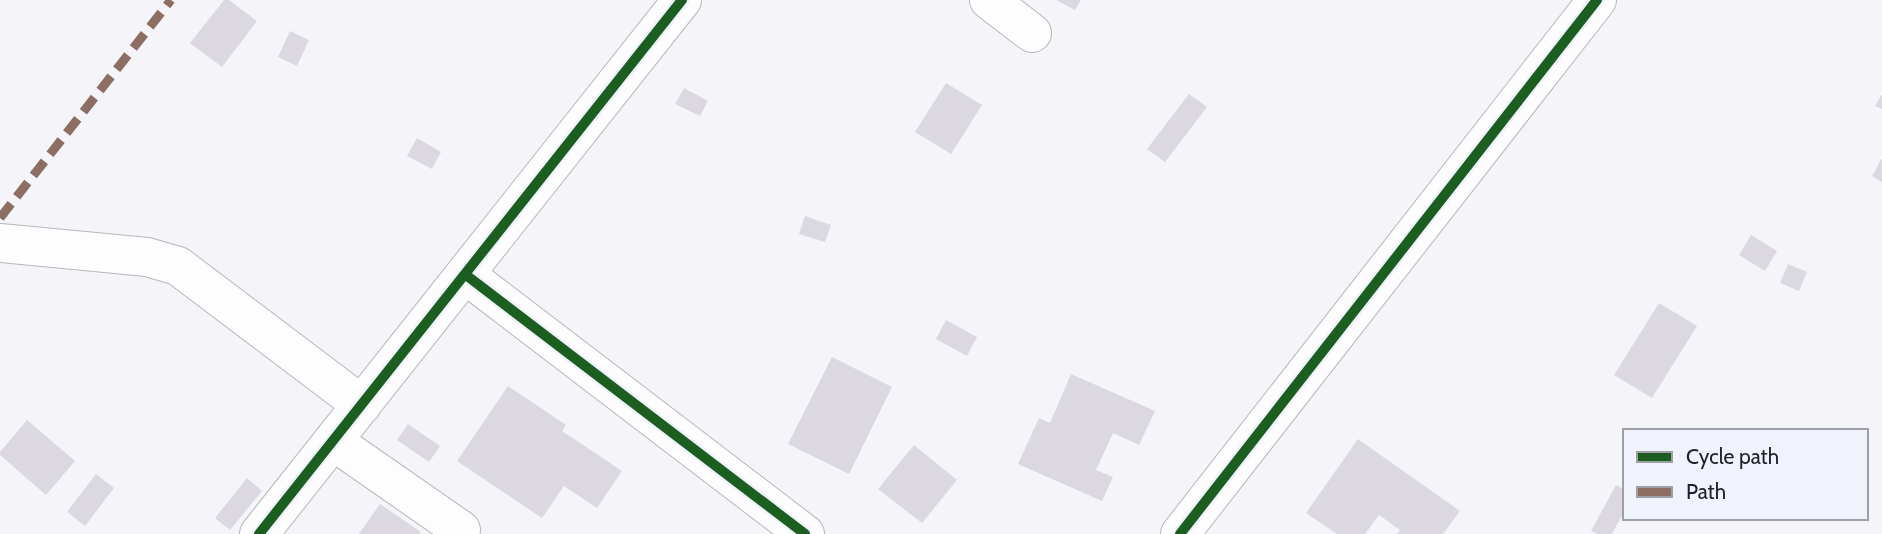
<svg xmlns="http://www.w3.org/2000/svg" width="1882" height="534" font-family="Cabin,sans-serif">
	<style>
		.building { fill: #dcd8e2 }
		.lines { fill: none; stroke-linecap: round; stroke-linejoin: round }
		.minor-casing { stroke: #b6b7bd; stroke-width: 40 }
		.minor { stroke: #fdfdfe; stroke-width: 38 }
		.quiet { stroke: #8d6e63; stroke-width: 9; stroke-dasharray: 18 9; stroke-linecap: butt }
		.cycleway-casing { stroke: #f1f3fc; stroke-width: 15 }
		.cycleway { stroke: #1b5e20; stroke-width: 10 }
	</style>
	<rect width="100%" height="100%" fill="#f4f4f9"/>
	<!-- building -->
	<path class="building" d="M224,0H229L257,21L222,67L190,43Z
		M1056,0H1081L1075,10Z
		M290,31L309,40L297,66L278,57Z
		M946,83L982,105L951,154L915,132Z
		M684,88L708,101L700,116L675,104Z
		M1189,94L1207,107L1165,162L1147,149Z
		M1882,94V109L1875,106Z
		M417,138L441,152L432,169L407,156Z
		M1882,158V182L1872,176Z
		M805,216L831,225L825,242L799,234Z
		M1751,235L1777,251L1765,271L1739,255Z
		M1788,264L1807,272L1799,291L1780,283Z
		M1659,303L1697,326L1652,398L1614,375Z
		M946,320L977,337L967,356L936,339Z
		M832,357L892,387L849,474L788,444Z
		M1071,374L1155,411L1139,445L1113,433L1096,470L1113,477L1102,501L1018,464L1039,418L1050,423Z
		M508,386L566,425L562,431L622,471L597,508L564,486L542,518L457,461Z
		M27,420L75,461L46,495L0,455V452Z
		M408,424L440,446L429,462L397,440Z
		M1358,439L1460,511L1443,534H1397L1400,530L1379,515L1365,534H1337L1306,513Z
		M914,445L957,480L922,523L878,489Z
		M96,474L114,488L85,526L67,512Z
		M247,478L262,491L230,530L215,518Z
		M1616,485L1625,490V510L1612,534H1597L1591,531Z
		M380,504L421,532L419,534H359Z"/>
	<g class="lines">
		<!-- minor casing -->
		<g class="minor-casing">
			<path id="minor" d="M989,0L1032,33
				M0,243L147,257L178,266L362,405
				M466,275L805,534
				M333,441L461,530
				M259,534L682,0
				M1180,534L1597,0"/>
		</g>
		<!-- minor -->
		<use href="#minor" class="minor"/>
		<!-- quiet -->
		<path class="quiet" d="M0,218L171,0"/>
		<!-- cycleway casing -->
		<g class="cycleway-casing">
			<path id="cycleway" d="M466,275L805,534
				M259,534L682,0
				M1180,534L1597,0"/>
		</g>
		<!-- cycleway -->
		<use href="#cycleway" class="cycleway"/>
	</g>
	<!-- legend -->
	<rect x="1623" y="429" width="245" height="91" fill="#f1f3fc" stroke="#9d9fa7" stroke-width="2"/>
	<rect x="1637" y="452" width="35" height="10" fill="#1b5e20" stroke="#9d9fa7" stroke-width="2"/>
	<text x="1686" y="464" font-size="21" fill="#1f2028">Cycle path</text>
	<rect x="1637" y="487" width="35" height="10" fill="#8d6e63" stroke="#9d9fa7" stroke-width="2"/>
	<text x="1686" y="499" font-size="21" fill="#1f2028">Path</text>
</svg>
